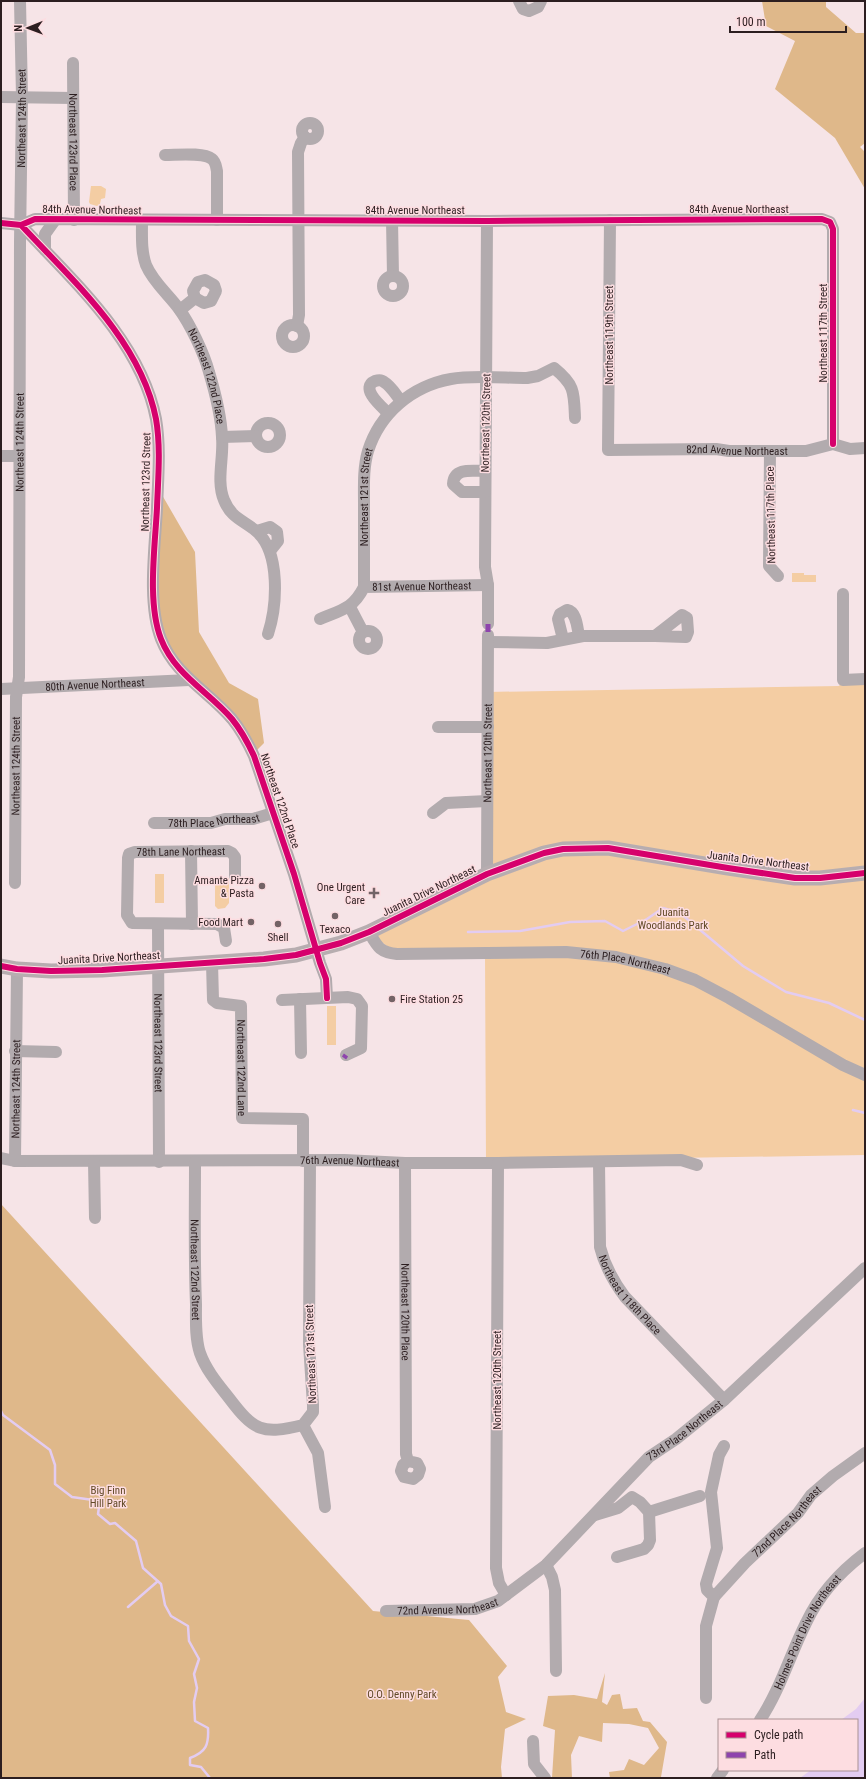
<svg xmlns="http://www.w3.org/2000/svg" width="866" height="1779" viewBox="0 0 866 1779" font-family="'Roboto Condensed',sans-serif">
	<style>
		.green { fill: #f4cda3 }
		.forest { fill: #dfb88a }
		.water { fill: #e3ccf1 }
		.lines { fill: none; stroke-linecap: round; stroke-linejoin: round }
		.stream { stroke: #e3ccf1; stroke-width: 2.5 }
		.minor { stroke: #b2abae; stroke-width: 12 }
		.major { stroke: #b7adb0; stroke-width: 15 }
		.quiet { stroke: #8e44ad; stroke-width: 5; stroke-dasharray: 10 5; stroke-linecap: butt }
		.cycleway-casing { stroke: #fddde1; stroke-width: 8 }
		.cycleway { stroke: #d6006c; stroke-width: 6 }
		.poi-dot { fill: #736366; stroke: #fddde1; stroke-width: 1.5 }
		.labels { text-anchor: middle; dominant-baseline: central; stroke-width: 3; stroke-linejoin: round; paint-order: stroke }
		.street-label { font-size: 11px; fill: #2c1e20; stroke: #fddde1 }
		.poi-label { font-size: 11px; fill: #2c1e20; stroke: #fddde1; text-anchor: end }
		.park-label { font-size: 11px; fill: #614926; stroke: #fddde1 }
	</style>
	<rect width="100%" height="100%" fill="#f6e4e7"/>
	<!-- green -->
	<path class="green" d="M91,186H101L106,189L105,198L101,199L100,204L97,206L90,204L89,202Z
		M792,573H804V575H816V582H792Z
		M865,679V1155L486,1161L485,953L397,954L369,932L487,874L488,692L839,686L843,680Z
		M155,874H164V903H155Z
		M229,878V903L225,908L218,909L215,906V879Z
		M327,1006H336V1045H327Z"/>
	<!-- forest -->
	<path class="forest" d="M762,1H826V7L856,33H865V143L860,147L865,152V189L835,138L775,89L795,41L766,26Z
		M158,488L195,552L199,632L229,683L258,699L264,743L255,752L189,680L157,624Z
		M1,1204L373,1611L469,1620L507,1666L498,1677L506,1712L526,1719L505,1729L501,1767L502,1778H1Z
		M605,1673L602,1702L607,1705L612,1695L620,1694L623,1709L637,1708L643,1721L650,1722L667,1742L661,1777L610,1778L609,1772L624,1770L629,1759L644,1765L659,1748L648,1728L629,1724L603,1723L602,1742L579,1736L571,1755L572,1778H552L555,1730L543,1726L548,1696L574,1695L597,1699Z"/>
	<!-- water -->
	<path class="water" d="M865,1698V1778H800L811,1770H857V1720H841L856,1709Z"/>
	<g class="lines">
		<!-- stream -->
		<path class="stream" d="M468,932L520,931L570,922L605,921L623,931L647,919L663,908L680,913L743,966L786,992L829,1003L865,1020
			M853,1110L865,1113
			M1,1411L3,1415L50,1450L55,1465V1484L72,1497L93,1500L99,1507L98,1514L110,1524L115,1523L136,1541L143,1568L161,1584L165,1605L171,1616L188,1626L189,1641L199,1659L194,1674L197,1688L194,1702L195,1721L208,1728C209,1745 206,1752 190,1758V1765L201,1767L210,1778
			M128,1607L158,1581"/>
		<!-- minor -->
		<g class="minor">
			<path d="M519,1L523,9L529,11L538,7L541,1"/>
			<path id="s1" d="M73,63L74,220"/>
			<path d="M1,97L73,98"/>
			<circle cx="310" cy="131" r="8"/>
			<path d="M165,155C177,155 203,152 212,159C216,162 216,167 217,171V220"/>
			<path d="M392,220L393,276"/>
			<path id="s2" d="M610,220L608,450L716,449L729,451H806L833,444L850,449L865,448"/>
			<path id="s3" d="M142,221C142,236 141,251 146,265C153,282 169,295 179,309C190,324 204,353 209,372C215,392 221,415 222,437C224,457 216,481 224,500C231,518 243,520 256,531C281,552 277,606 268,634"/>
			<path d="M487,221L485,567L488,585V624"/>
			<path d="M1,223L21,225L35,219L487,221L822,219L830,222L833,229V444"/>
			<path d="M21,225C73,281 141,341 156,419C161,448 158,479 157,508C155,547 147,603 161,639C175,675 208,691 232,719C241,730 248,743 254,756L294,874L320,963L326,979L327,998"/>
			<path d="M45,250V234L55,220"/>
			<circle cx="393" cy="286" r="10"/>
			<path d="M180,310L195,298L204,303L211,301L216,291L214,285L205,280L198,282L193,291L195,298"/>
			<circle cx="293" cy="336" r="11"/>
			<path d="M297,326L299,315L298,152L301,143L305,137"/>
			<path d="M388,413C382,407 359,388 375,381C378,380 382,380 384,382C391,386 396,395 401,401"/>
			<circle cx="268" cy="435" r="12"/>
			<path d="M222,437L256,436"/>
			<path d="M770,452L769,566L778,576"/>
			<path d="M1,456H19"/>
			<path d="M485,492H462L453,484C454,467 473,471 485,471"/>
			<path d="M257,531L270,527L277,532L278,541L270,551"/>
			<path id="s4" d="M364,587C364,560 364,532 364,505C364,487 363,468 368,451C380,413 412,386 451,379C471,375 505,378 527,378L538,376L554,368C575,385 574,392 575,418"/>
			<path d="M843,594V680L865,679"/>
			<path d="M350,607L363,632"/>
			<path id="s5" d="M320,619C341,610 353,609 364,587L488,585"/>
			<circle cx="368" cy="640" r="9"/>
			<path d="M563,639L558,619L560,614L567,610C577,612 577,627 579,636"/>
			<path d="M488,642L547,643L583,636H655L682,615L687,618L688,632L686,637L655,636"/>
			<path id="s6" d="M1,689L189,680"/>
			<path d="M438,727H488"/>
			<path d="M433,813L446,803L487,801"/>
			<path id="s7" d="M154,823H211L225,819H253L273,813"/>
			<path d="M191,851L192,924"/>
			<path id="s8" d="M487,874L488,635"/>
			<path id="s9" d="M15,883L16,697L19,677L20,242L22,97L20,1"/>
			<path id="s10" d="M158,924L159,1162"/>
			<path id="s11" d="M369,932C377,946 379,952 397,954L566,952L616,957L665,969L695,980L729,998L843,1065L865,1075"/>
			<path id="s12" d="M226,941L224,928L217,924L132,923L127,915L128,858L129,854L135,852L228,851L232,853L235,857V876"/>
			<path id="s13" d="M212,963L213,1000L217,1003L241,1006L242,1118L303,1119V1161"/>
			<path d="M300,999L301,1053"/>
			<path d="M282,1000L348,997L357,999L362,1006L361,1048L346,1055"/>
			<path d="M15,1051L56,1052"/>
			<path id="s14" d="M1,1158L15,1161L344,1160L405,1163H498L681,1160L697,1165"/>
			<path id="s15" d="M15,1161L17,969"/>
			<path d="M94,1162L95,1218"/>
			<path id="s16" d="M195,1162C195,1209 194,1257 196,1304C196,1320 195,1338 200,1353C206,1370 218,1384 229,1398C254,1431 262,1435 303,1425L313,1412V1405L309,1344L310,1161"/>
			<path id="s17" d="M599,1162L600,1247C605,1267 613,1281 625,1297L724,1400"/>
			<path id="s18" d="M405,1163L406,1454L408,1461L417,1463L420,1469L418,1475L413,1479L404,1477L401,1471L403,1465L408,1461"/>
			<path d="M498,1163L496,1568L499,1583L506,1595"/>
			<path d="M303,1425L318,1453L325,1507"/>
			<path d="M649,1512L700,1496"/>
			<path d="M595,1515L618,1508L632,1497L640,1502L649,1512L650,1540L648,1545L644,1549L617,1557"/>
			<path d="M546,1565L552,1577L555,1590L556,1671"/>
			<path id="s19" d="M714,1597L745,1563L798,1513L811,1495L833,1476L865,1453"/>
			<path id="s20" d="M386,1611L475,1609L498,1601L546,1565L649,1457L676,1439L724,1400L865,1268"/>
			<path d="M706,1698V1626L714,1597L707,1590L706,1584L717,1548L711,1492L719,1455L724,1446"/>
			<path id="s21" d="M760,1720C780,1690 790,1655 806,1623C819,1595 841,1571 865,1553"/>
			<path d="M533,1741L534,1764L545,1778"/>
			<path d="M717,1778L723,1770"/>
		</g>
		<!-- major -->
		<path class="major" d="M1,966L17,969L51,971L102,970L264,959L296,955L341,943L369,932L487,874L544,853L563,849L608,848L728,868L795,878H820L865,873"/>
		<!-- quiet -->
		<path class="quiet" d="M488,624V632
			M344,1058L346,1055"/>
		<defs>
			<path id="cycleway" d="M1,223L21,225L35,219L487,221L822,219L830,222L833,229V444
				M21,225C73,281 141,341 156,419C161,448 158,479 157,508C155,547 147,603 161,639C175,675 208,691 232,719C241,730 248,743 254,756L294,874L320,963L326,979L327,998
				M1,966L17,969L51,971L102,970L264,959L296,955L341,943L369,932L487,874L544,853L563,849L608,848L728,868L795,878H820L865,873"/>
		</defs>
		<!-- cycleway casing -->
		<use href="#cycleway" class="cycleway-casing"/>
		<!-- cycleway -->
		<use href="#cycleway" class="cycleway"/>
	</g>
	<!-- markers -->
	<g class="poi-dot">
		<circle cx="262" cy="886" r="4"/>
		<path d="M372 887h4v4h4v4h-4v4h-4v-4h-4v-4h4z"/>
		<circle cx="335" cy="916" r="4"/>
		<circle cx="251" cy="922" r="4"/>
		<circle cx="278" cy="924" r="4"/>
		<circle cx="392" cy="999" r="4"/>
	</g>
	<g class="labels">
		<!-- street labels -->
		<g class="street-label">
			<text stroke="none"><textPath href="#s9" startOffset="765">Northeast 124th Street</textPath></text>
			<text stroke="none"><textPath href="#s1" startOffset="79">Northeast 123rd Place</textPath></text>
			<text x="739" y="209">84th Avenue Northeast</text>
			<text transform="translate(92 210) rotate(1)">84th Avenue Northeast</text>
			<text x="415" y="210">84th Avenue Northeast</text>
			<text transform="translate(823 333) rotate(-90)">Northeast 117th Street</text>
			<text transform="translate(609 335) rotate(-90)">Northeast 119th Street</text>
			<text stroke="none"><textPath href="#s3" startOffset="173">Northeast 122nd Place</textPath></text>
			<text transform="translate(486 423) rotate(-89)">Northeast 120th Street</text>
			<text stroke="none"><textPath href="#s9" startOffset="441">Northeast 124th Street</textPath></text>
			<text stroke="none"><textPath href="#s2" startOffset="359">82nd Avenue Northeast</textPath></text>
			<text transform="translate(146 482) rotate(-89)">Northeast 123rd Street</text>
			<text stroke="none"><textPath href="#s4" startOffset="90">Northeast 121st Street</textPath></text>
			<text transform="translate(771 515) rotate(-91)">Northeast 117th Place</text>
			<text stroke="none"><textPath href="#s5" startOffset="114">81st Avenue Northeast</textPath></text>
			<text stroke="none"><textPath href="#s6" startOffset="94">80th Avenue Northeast</textPath></text>
			<text stroke="none"><textPath href="#s8" startOffset="121">Northeast 120th Street</textPath></text>
			<text stroke="none"><textPath href="#s9" startOffset="117">Northeast 124th Street</textPath></text>
			<text transform="translate(280 801) rotate(71)">Northeast 122nd Place</text>
			<text stroke="none"><textPath href="#s7" startOffset="60">78th Place Northeast</textPath></text>
			<text stroke="none"><textPath href="#s12" startOffset="229">78th Lane Northeast</textPath></text>
			<text transform="translate(758 861) rotate(7)">Juanita Drive Northeast</text>
			<text transform="translate(429 891) rotate(-26)">Juanita Drive Northeast</text>
			<text transform="translate(109 958) rotate(-3)">Juanita Drive Northeast</text>
			<text stroke="none"><textPath href="#s11" startOffset="267">76th Place Northeast</textPath></text>
			<text stroke="none"><textPath href="#s10" startOffset="119">Northeast 123rd Street</textPath></text>
			<text stroke="none"><textPath href="#s13" startOffset="128">Northeast 122nd Lane</textPath></text>
			<text stroke="none"><textPath href="#s15" startOffset="72">Northeast 124th Street</textPath></text>
			<text stroke="none"><textPath href="#s14" startOffset="349">76th Avenue Northeast</textPath></text>
			<text stroke="none"><textPath href="#s16" startOffset="108">Northeast 122nd Street</textPath></text>
			<text stroke="none"><textPath href="#s17" startOffset="142">Northeast 118th Place</textPath></text>
			<text stroke="none"><textPath href="#s18" startOffset="149">Northeast 120th Place</textPath></text>
			<text transform="translate(311 1354) rotate(-92)">Northeast 121st Street</text>
			<text transform="translate(497 1380) rotate(-90)">Northeast 120th Street</text>
			<text stroke="none"><textPath href="#s20" startOffset="367">73rd Place Northeast</textPath></text>
			<text stroke="none"><textPath href="#s19" startOffset="105">72nd Place Northeast</textPath></text>
			<text stroke="none"><textPath href="#s20" startOffset="62">72nd Avenue Northeast</textPath></text>
			<text stroke="none"><textPath href="#s21" startOffset="100">Holmes Point Drive Northeast</textPath></text>
		</g>
		<!-- poi labels -->
		<g class="poi-label">
			<text x="254" y="880">Amante Pizza<tspan x="254" dy="13">&amp; Pasta</tspan></text>
			<text x="365" y="887">One Urgent<tspan x="365" dy="13">Care</tspan></text>
			<text x="243" y="922">Food Mart</text>
			<text x="335" y="929" text-anchor="middle">Texaco</text>
			<text x="278" y="937" text-anchor="middle">Shell</text>
			<text x="400" y="999" text-anchor="start">Fire Station 25</text>
		</g>
		<!-- park labels -->
		<g class="park-label">
			<text x="673" y="912">Juanita<tspan x="673" dy="13">Woodlands Park</tspan></text>
			<text x="108" y="1490">Big Finn<tspan x="108" dy="13">Hill Park</tspan></text>
			<text x="402" y="1694">O.O. Denny Park</text>
		</g>
	</g>
	<!-- border -->
	<rect width="866" height="1779" fill="none" stroke="#2c1e20" stroke-width="4"/>
	<!-- legend -->
	<rect x="718" y="1719" width="140" height="52" fill="#fddde1" stroke="#a99194"/>
	<rect x="726" y="1732" width="20" height="6" fill="#d6006c" stroke="#a99194"/>
	<text x="754" y="1739" font-size="12" fill="#2c1e20">Cycle path</text>
	<rect x="726" y="1752" width="20" height="6" fill="#8e44ad" stroke="#a99194"/>
	<text x="754" y="1759" font-size="12" fill="#2c1e20">Path</text>
	<!-- north arrow -->
	<g transform="translate(28 28) rotate(269)" stroke="#fddde1" stroke-width="3" paint-order="stroke">
	<path d="M0-3L7 15L0 10L-7 15Z" fill="#2c1e20"/>
	<text y="-6" font-size="11" font-weight="bold" text-anchor="middle" fill="#2c1e20">N</text>
	</g>
	<!-- scale -->
	<path d="M730 26v6h116v-6" fill="none" stroke="#2c1e20" stroke-width="2"/>
	<text x="736" y="26" font-size="12" fill="#2c1e20" stroke="#fddde1" stroke-width="3" paint-order="stroke">100 m</text>
</svg>
